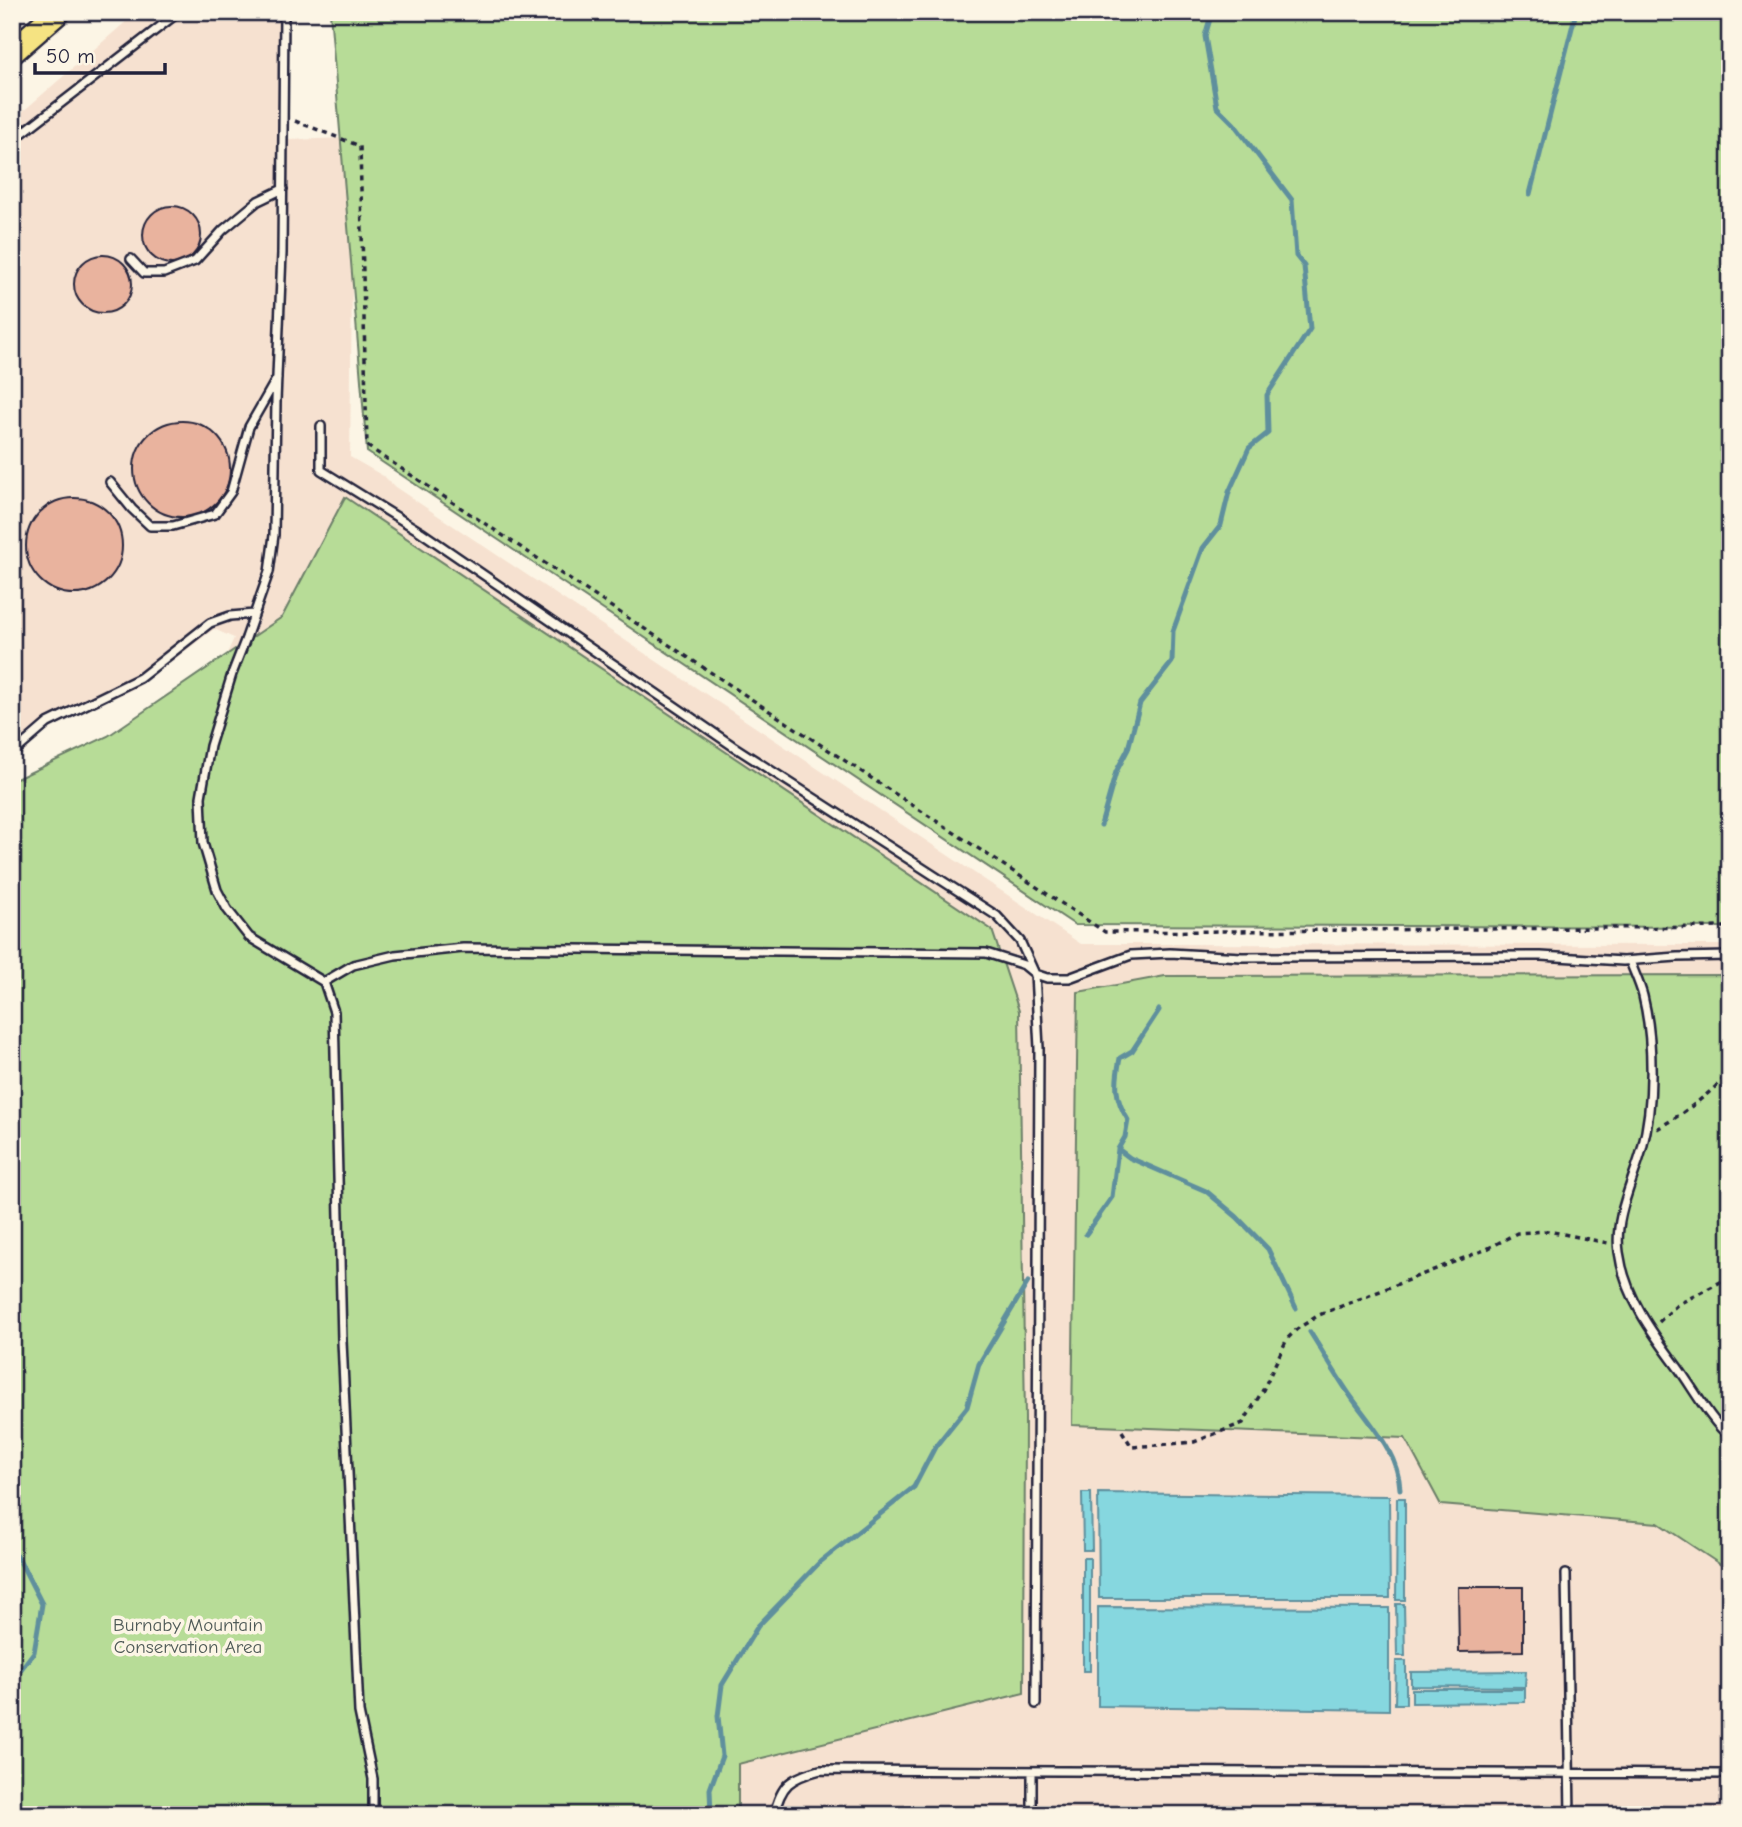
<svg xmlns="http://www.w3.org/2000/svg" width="1742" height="1827" viewBox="0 0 1742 1827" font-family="'Comic Neue',sans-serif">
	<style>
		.built { fill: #f6e1d0 }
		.green { fill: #b7dc97; stroke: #6c7f69; stroke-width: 2 }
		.water { fill: #86d7df; stroke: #5e8f9d; stroke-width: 2 }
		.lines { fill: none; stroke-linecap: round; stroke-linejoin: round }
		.stream { stroke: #5e8f9d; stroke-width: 5 }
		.building { fill: #e9b39e; stroke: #22223b; stroke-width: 2 }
		.lane-casing { stroke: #22223b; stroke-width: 12 }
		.primary-casing { stroke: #22223b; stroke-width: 28 }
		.path { stroke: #22223b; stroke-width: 3.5; stroke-dasharray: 5 5; stroke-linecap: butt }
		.lane { stroke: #fcf5e5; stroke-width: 7 }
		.primary { stroke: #f5e382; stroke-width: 23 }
		.labels { text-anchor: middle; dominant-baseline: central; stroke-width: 7; stroke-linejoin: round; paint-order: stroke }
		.park-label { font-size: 19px; fill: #4f5a57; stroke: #fcf5e5 }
	</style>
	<rect width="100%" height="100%" fill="#fcf5e5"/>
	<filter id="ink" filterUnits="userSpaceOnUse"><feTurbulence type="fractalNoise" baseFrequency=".0143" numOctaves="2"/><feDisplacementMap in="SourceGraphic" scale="14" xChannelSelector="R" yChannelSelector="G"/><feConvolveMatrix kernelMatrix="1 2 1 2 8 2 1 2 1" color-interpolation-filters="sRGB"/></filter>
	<g filter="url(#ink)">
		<!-- built -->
		<path class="built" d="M137,12H290L288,140L347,138L353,196L350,457L385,477L395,487L1081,944L1730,945V1815H360L221,667L234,638L214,629L137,687L72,716L43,733L12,764V121Z"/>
		<!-- green -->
		<path class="green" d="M330,12H1730V927L1075,925L367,452Z
			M345,497L992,930L1019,1011L1025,1418L1024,1693L738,1764V1815H12V781L108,736L282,617Z
			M1730,975V1571L1658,1523L1441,1505L1405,1438L1072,1425L1078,992L1165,976Z"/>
		<!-- water -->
		<path class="water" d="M1082,1493H1091L1092,1550H1083Z
			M1098,1493L1389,1496L1390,1598H1099Z
			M1397,1498H1405V1600H1396Z
			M1083,1558H1090V1671H1083Z
			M1396,1604H1404L1405,1656H1397Z
			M1098,1607L1389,1608V1710L1098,1706Z
			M1396,1661H1406V1704H1395Z
			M1526,1671L1525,1687L1411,1686V1672Z
			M1412,1689H1525V1702L1412,1703Z"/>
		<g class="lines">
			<!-- stream -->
			<path class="stream" d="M1530,194L1576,12
				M1101,825L1116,772L1128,749L1140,703L1172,662L1173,631L1203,548L1221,525L1229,492L1249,448L1268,433L1267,395L1310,329L1304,266L1296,256L1292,200L1234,124L1217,107L1205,36L1212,12
				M1118,1149L1130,1158L1206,1191L1237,1217L1268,1249L1296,1308
				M1086,1234L1112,1197L1118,1149L1125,1137L1128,1120C1114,1098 1115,1083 1120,1058L1132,1051L1159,1010
				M1310,1332C1324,1354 1337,1377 1352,1398C1372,1426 1398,1453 1400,1489
				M12,1552L18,1557L42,1604L34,1652L12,1681
				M711,1815L710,1789L722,1756L718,1716L722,1685L758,1626L820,1562L914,1487L935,1447L967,1407L979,1364L1028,1282"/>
		</g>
		<!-- building -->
		<path class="building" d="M143 235a29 29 0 1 1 58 0a29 29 0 1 1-58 0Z
			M74 284a29 29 0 1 1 58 0a29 29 0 1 1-58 0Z
			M134 469a48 48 0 1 1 96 0a48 48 0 1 1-96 0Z
			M26 546a48 48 0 1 1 96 0a48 48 0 1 1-96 0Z
			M1458,1587H1523V1651L1459,1652Z"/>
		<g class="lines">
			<defs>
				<path id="lane" d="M284,12L282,253L276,401L274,535L269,572L246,638L232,674L210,746L201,797L203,843L217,890L227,909L249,937L324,982L334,1012L342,1341L359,1712L373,1779V1808L371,1815
					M12,141L179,12
					M131,259L144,273H164L195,261L223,230L258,201L283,189
					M321,426V470L421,532L733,746L997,916L1020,941L1035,974L1039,1048L1036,1704
					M110,482L132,509L150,526H173L215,514L231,492L249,427L277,378
					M12,754L48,723L140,678L210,623L230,616L254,614
					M1630,961C1634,972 1640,984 1643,996C1654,1041 1654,1104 1642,1149C1633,1182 1614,1217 1619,1252C1625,1297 1653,1334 1679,1369C1694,1390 1711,1421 1730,1437
					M324,982L353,965L395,955L463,948L986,953L1024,965L1035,974L1047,978H1069L1131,955L1170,953L1242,957L1541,956L1623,961L1677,957L1730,956
					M1566,1574L1570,1815
					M1032,1771V1815
					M774,1815C781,1784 790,1778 820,1770L1730,1774"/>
				<path id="primary" d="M12,52L58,12"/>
			</defs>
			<!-- lane casing -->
			<use href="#lane" class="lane-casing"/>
			<!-- primary casing -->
			<use href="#primary" class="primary-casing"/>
			<!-- path -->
			<path class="path" d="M295,121L360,146L367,446L1105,932L1730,927
				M1657,1129C1684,1113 1709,1095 1730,1072
				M1659,1322L1677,1305L1730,1277
				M1122,1431L1132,1447L1194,1442L1243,1423L1263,1390L1287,1339L1297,1329L1319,1315L1487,1249L1517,1233L1548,1231L1608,1243"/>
			<!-- lane -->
			<use href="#lane" class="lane"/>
			<!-- primary -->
			<use href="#primary" class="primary"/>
		</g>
	</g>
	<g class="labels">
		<!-- park labels -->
		<g class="park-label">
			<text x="188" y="1625">Burnaby Mountain<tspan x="188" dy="22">Conservation Area</tspan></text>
		</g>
	</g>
	<!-- margin -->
	<rect width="1742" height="1827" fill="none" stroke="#fcf5e5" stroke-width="42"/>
	<rect x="21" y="21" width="1700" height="1785" fill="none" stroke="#22223b" stroke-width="2.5" filter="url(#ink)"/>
	<!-- scale -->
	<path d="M35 63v10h130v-10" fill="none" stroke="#22223b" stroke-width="3.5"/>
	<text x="46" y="63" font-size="21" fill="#22223b" stroke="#fcf5e5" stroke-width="5" paint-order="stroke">50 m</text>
</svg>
